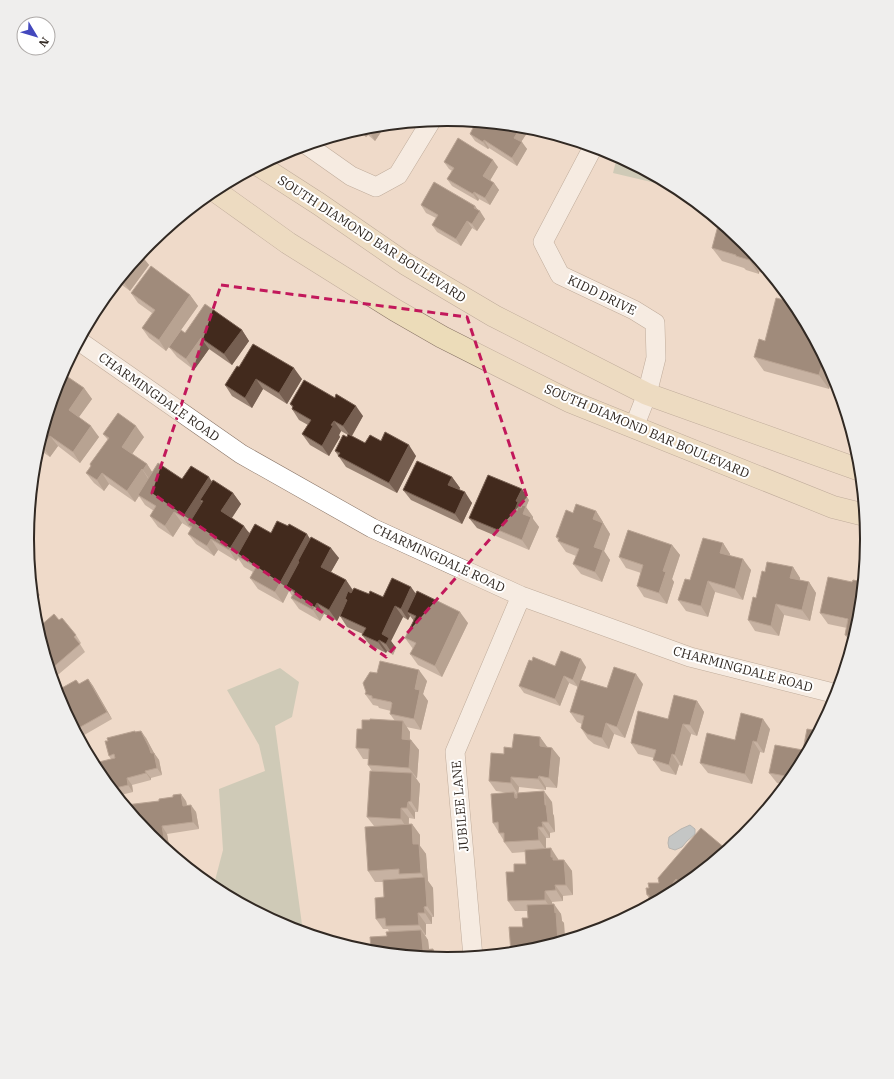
<svg xmlns="http://www.w3.org/2000/svg" width="894" height="1079" viewBox="0 0 894 1079" font-family="'IBM Plex Serif',serif">
	<style>
		.green { fill: #a9b6a2 }
		.water { fill: #90adc0; stroke: #748591 }
		.lines { fill: none; stroke-linecap: round; stroke-linejoin: round }
		.minor-casing { stroke: #887466; stroke-width: 20 }
		.secondary-casing { stroke: #887466; stroke-width: 23 }
		.minor { stroke: #fff; stroke-width: 19 }
		.secondary { stroke: #ecdcb9; stroke-width: 22 }
		.wall { fill: #988273 }
		.shaded-wall { fill: #765f51 }
		.building { fill: #422a1d; stroke: #765f51 }
		.marked { fill: none; stroke: #c2185b; stroke-width: 3; stroke-dasharray: 8 5; stroke-linejoin: round }
		.labels { text-anchor: middle; dominant-baseline: central; stroke-width: 4; stroke-linejoin: round; paint-order: stroke }
		.street-label { font-size: 13px; fill: #312923; stroke: #fff }
		.rim { fill: none; stroke: #312923; stroke-width: 2 }
	</style>
	<rect width="100%" height="100%" fill="#efdac9"/>
	<!-- green -->
	<path class="green" d="M617,157L665,182L664,185L613,173Z
		M280,668L299,682L292,717L275,726L303,932L286,927L213,888L223,850L219,789L265,771L259,745L227,690Z"/>
	<!-- water -->
	<path class="water" d="M690,825L695,829V834L687,841L682,847L675,850L669,848L668,843L669,837L681,829Z"/>
	<g class="lines">
		<defs>
			<path id="minor" d="M307,145L351,176L376,187L398,175L431,121
				M593,147L543,242L560,275L634,310L655,323L656,358L647,394L634,427
				M79,341L241,454L372,528L521,596L690,657L837,694
				M473,957L455,752L521,596"/>
			<path id="secondary" d="M260,166L319,204L406,264L494,316L647,394L860,470
				M214,190L288,243L395,310L442,337L569,401L833,507L865,515"/>
		</defs>
		<!-- minor casing -->
		<use href="#minor" class="minor-casing"/>
		<!-- secondary casing -->
		<use href="#secondary" class="secondary-casing"/>
		<!-- minor -->
		<use href="#minor" class="minor"/>
		<!-- secondary -->
		<use href="#secondary" class="secondary"/>
	</g>
	<!-- wall -->
	<path class="wall" d="M385,126L375,141L368,135L366,137L361,133L360,135L354,131L365,128Z
		M529,130L521,142L527,149L517,166L489,148L488,149L475,141L470,134Z
		M444,162L498,167L490,180L494,183L499,190L490,205L479,199L478,201L452,186L447,179L452,171L449,169Z
		M421,205L475,206L485,219L477,231L472,228L461,246L437,232L432,225L436,218L426,213Z
		M744,243L770,275L759,272V274L746,270L744,268L722,261L712,248Z
		M140,254L149,265L130,291L118,282Z
		M131,293L190,295L198,306L166,351L149,338L142,328L152,313L138,303Z
		M796,306L833,375L829,389L764,371L754,357L765,341Z
		M242,330L249,341L232,365L209,349L194,370L177,357L169,347L185,333Z
		M239,367L302,379L287,404L263,389L252,408L232,396L225,385Z
		M56,387L84,388L92,399L79,417L99,437L80,463L58,446L50,457L38,449Z
		M290,404L363,416L352,436L365,443L381,441L416,456L397,493L346,467L335,451L348,435L341,431L339,435L340,437L329,456L310,445L302,434L308,425L299,420L292,409L293,408Z
		M103,434L144,437L132,454L147,464L152,472L182,479L212,482L233,493L241,504L232,518L250,533H271L310,539L339,558L331,572L346,580L353,590L369,594L383,597L416,594L468,623L442,677L418,665L410,654L413,649L405,638L414,621L410,616L408,620L403,617L391,641L396,648L393,655L387,651L386,653L370,645L362,635L363,634L347,627L340,616L344,607L337,621L324,614L320,621L299,609L291,598L292,596L289,591L283,603L258,589L250,578L253,572L244,567L238,558L236,561L218,550L214,556L196,544L188,534L191,529L190,528L182,523L173,537L158,527L150,516L154,511L145,505L139,496L135,502L109,484L104,491L94,483L86,473L91,466L90,464L108,440Z
		M452,477L460,488L459,489L472,503L462,524L411,500L403,490Z
		M529,500L526,507L533,517V519L539,527L529,550L477,528L469,518Z
		M596,511L610,534L604,551L610,560L602,582L581,574L573,564L576,556L566,552L558,541V540L556,537L573,513Z
		M723,543L730,554V556L751,570L743,600L715,592L708,617L686,611L678,600L690,580Z
		M672,545L680,555L672,579L674,582L667,604L644,597L637,586L641,573L626,568L619,557Z
		M793,567L800,578V580L809,582L816,593L810,621L784,615L779,636L755,631L748,620L765,572Z
		M31,584L40,595L33,602Z
		M820,613L859,622L852,645L845,635L847,628L828,624Z
		M59,620L76,635L81,643L80,644L85,652L53,679L36,624L39,627Z
		M532,661L555,666L586,667L581,680L607,688L643,684L625,738L614,734L609,749L594,744L588,739L581,728L582,724L577,722L570,712L578,687L569,683L560,706L524,693L519,686Z
		M377,673L427,681L423,694L428,701L421,730L406,727L410,732V740H411L419,750L417,778H416L420,784L418,812H415V819L409,818V824H412L420,835V846L426,854L428,881L433,888L434,917H432V924H426V935H425L428,940L429,949L440,959L373,952L371,949L387,936L389,932L388,929H383L376,919L384,897L383,882H375L368,871L374,826L367,817L372,771L368,765V759H363L356,748L362,729L395,721L390,714L391,711L379,708L378,706L373,705L365,694Z
		M88,679L93,686L112,719L79,738L59,699L65,696L76,680L79,684Z
		M697,701L704,712L697,736L691,734L682,766L679,765L676,775L661,771L653,760L654,758L638,754L631,743L668,719Z
		M770,729L764,753L760,752L752,784L708,773L700,763L735,740Z
		M136,732L146,738L154,753L159,760L162,775L151,778V780L132,785L133,792L117,796L103,779L111,759L109,756Z
		M540,737L547,747L552,748L560,758L557,788L546,787V790L519,787L518,793L552,802L553,814L554,816L555,832L550,833V838H546V848L558,859V860H564L572,871L573,895L563,896V901L552,902V904L561,914L562,921L564,923L565,941L529,951L523,927L528,918V911H515L508,901L514,872L526,864L525,852L512,853L504,842V841L493,823L509,793L496,791L489,781L504,754L512,748Z
		M803,750L796,773L786,785L777,783L769,773Z
		M159,801H186L187,805L196,812L199,829L167,834L170,851H168L150,836Z
		M727,850L680,889L649,898L647,895L649,888Z"/>
	<!-- shaded-wall -->
	<path class="shaded-wall" d="M385,126L375,141L370,133L375,127Z
		M521,127H527L529,130L519,145L514,138Z
		M363,128L368,135L366,137L361,130Z
		M356,130H358L361,133L360,135Z
		M484,140L489,148L488,149L483,142Z
		M522,142L527,149L517,166L512,158Z
		M493,160L498,167L488,184L483,176Z
		M494,183L499,190L490,205L485,198Z
		M474,192L479,199L478,201L473,194Z
		M475,206L479,212L480,211L485,219L477,231L472,224L474,208Z
		M467,221L472,228L461,246L456,239Z
		M141,255L149,265L130,291L122,280Z
		M750,258L759,272V274L749,260Z
		M190,295L198,306L166,351L159,340Z
		M242,330L249,341L232,365L224,354Z
		M201,338L209,349L194,370L186,359Z
		M824,358L833,375L829,389L819,375Z
		M294,368L302,379L287,404L279,393Z
		M256,379L263,389L252,408L245,398Z
		M84,388L92,399L76,421L69,410Z
		M356,406L363,416L351,437L343,426Z
		M334,421L341,431L339,435L340,437L329,456L322,446Z
		M91,426L99,437L80,463L73,452Z
		M136,426L144,437L130,457L122,447Z
		M50,436L58,446L50,457L43,447Z
		M409,445L416,456L397,493L389,483Z
		M147,464L154,475L150,480L143,470Z
		M142,469L149,480L138,495L139,496L135,502L127,491Z
		M102,473L109,484L104,491L97,480Z
		M209,477L216,488L203,501L200,500L205,506L188,525L190,528L183,517Z
		M452,477L460,488L456,495L448,485Z
		M522,489L529,500L526,507L533,517V519L539,527L529,550L522,540L515,510L516,501Z
		M465,492L472,503L462,524L455,514Z
		M233,493L241,504L229,522L221,511Z
		M596,511L603,522L600,530L593,519Z
		M174,512L182,523L173,537L165,526Z
		M603,523L610,534L604,551L610,560L602,582L595,572L594,547Z
		M244,526L252,537L237,556L238,558L236,561L229,550Z
		M307,534L314,545L299,562L298,561L302,567L286,586L289,591L283,603L275,592Z
		M211,539L218,550L214,556L207,546Z
		M723,543L730,554L728,564L720,553Z
		M672,545L680,555L672,579L674,582L667,604L659,593L663,571Z
		M331,548L339,558L328,577L321,567Z
		M743,559L751,570L743,600L735,589Z
		M793,567L800,578L798,589L790,578Z
		M346,580L353,591L345,599L347,602L337,621L329,610Z
		M708,581L715,592L708,617L701,606Z
		M809,582L816,593L810,621L802,610Z
		M411,587L419,598L407,612L410,616L408,620L401,609Z
		M317,603L324,614L320,621L313,610Z
		M776,604L784,615L779,636L771,626Z
		M395,606L403,617L391,641L396,648L393,655L386,644L382,634Z
		M460,612L468,623L442,677L435,666Z
		M379,640L387,651L386,653L378,642Z
		M581,659L586,667L578,687L573,680Z
		M419,670L427,681L423,694L428,701L421,730L414,719L415,689Z
		M636,674L643,684L625,738L617,727Z
		M564,676L569,683L560,706L555,699Z
		M88,679L93,686L112,719L107,712Z
		M697,701L704,712L697,736L690,725Z
		M763,719L770,729L764,753L757,742Z
		M403,721L410,732L409,750L402,739Z
		M606,723L614,734L609,749L602,738Z
		M683,724L691,734L682,766L675,755Z
		M141,731L146,738L154,753L159,760L162,775L157,768Z
		M540,737L548,748L540,746Z
		M411,740L419,750L417,778L409,768Z
		M753,741L760,752L752,784L745,774Z
		M552,748L560,758L557,788L549,778Z
		M672,754L679,765L676,775L669,765Z
		M145,771L151,778V780L146,773Z
		M412,773L420,784L418,812L411,801Z
		M539,776L546,787V790L538,779Z
		M511,777L519,787L518,794L511,783Z
		M127,778L132,785L133,792L128,785Z
		M544,791L552,802L553,814L554,816L555,832L548,822Z
		M514,792L522,803L515,798Z
		M181,794L186,801L188,813L183,806Z
		M408,802L415,812V819L407,808Z
		M191,805L196,812L199,829L193,822Z
		M401,808L409,818L408,830L401,819Z
		M542,822L550,833V838L543,827Z
		M412,824L420,835V846L426,854L428,881L433,888L434,917L427,906L425,880L421,873L413,844Z
		M162,826L167,834L170,851L165,844Z
		M538,827L546,838V850L539,840Z
		M551,848L558,859L559,865L561,868L551,857Z
		M564,860L572,871L573,895L566,885Z
		M676,879L682,888L673,892V883Z
		M555,885L563,896V901L556,890Z
		M545,891L552,902L553,911L545,900Z
		M554,904L561,914L562,921L564,923L565,941L558,943Z
		M424,907L432,917V924L425,913Z
		M418,913L426,924V935L419,925Z
		M421,930L428,940L430,958L423,950Z
		M433,949L440,959L433,958Z"/>
	<!-- building -->
	<path class="building" d="M476,122L521,127L514,138L522,142L512,158L484,140L483,142L470,134Z
		M375,127L370,133L363,128H365Z
		M458,138L493,160L483,176L494,183L485,198L474,192L473,194L447,179L454,168L444,162Z
		M434,182L475,206L474,208L480,211L472,224L467,221L456,239L432,225L438,215L421,205Z
		M719,222L744,243L759,260L750,258L749,260L736,256V255L712,248Z
		M140,254L141,255L122,280L120,279Z
		M151,266L190,295L159,340L142,328L155,310L131,293Z
		M776,298L793,302L796,306L824,358L819,375L754,357L759,339L765,341Z
		M205,304L242,330L224,354L201,338L186,359L169,347L181,330L185,333Z
		M253,344L294,368L279,393L256,379L245,398L225,385L237,366L239,367Z
		M65,375L84,388L69,410L91,426L73,452L50,436L43,447L39,444L56,387Z
		M304,380L335,398L336,394L356,406L343,426L334,421L331,425L333,426L322,446L302,434L311,420L292,409L293,406L290,404Z
		M118,413L136,426L122,447L147,464L143,470L142,469L127,491L102,473L97,480L86,473L91,466L90,464L109,438L103,434Z
		M385,432L409,445L389,483L338,456L340,453L335,451L343,435L347,437L348,434L365,443L370,435L381,441Z
		M417,461L452,477L448,485L465,492L455,514L403,490Z
		M158,463L182,479L191,466L209,477L183,517L174,512L165,526L150,516L156,506L138,495Z
		M488,475L522,489L516,501L518,502L515,510L517,511L518,506L521,508L522,505L526,506L523,514L531,517L522,540L469,518Z
		M213,480L233,493L221,511L244,526L229,550L211,539L207,546L188,534L192,527L188,525L203,501L200,500Z
		M576,504L596,511L593,519L603,523L594,547L603,550L595,572L573,564L579,549L558,541L559,538L556,537L566,510L573,513Z
		M277,521L288,526L289,524L307,534L275,592L250,578L256,567L237,556L255,524L271,533Z
		M628,530L672,545L663,571L666,572L659,593L637,586L643,565L619,557Z
		M311,537L331,548L321,567L346,580L329,610L317,603L313,610L291,598L295,591L286,586L299,562L298,561Z
		M703,538L723,543L720,553L743,559L735,589L708,581L701,606L678,600L685,579L690,580Z
		M767,562L793,567L790,578L809,582L802,610L776,604L771,626L748,620L753,597L756,598L762,571L765,572Z
		M828,577L852,582L853,580L863,582L859,622L854,637L845,635L848,619L820,613Z
		M392,578L411,587L401,609L395,606L382,634L389,638L386,644L379,640L378,642L362,635L366,628L340,616L347,600L345,599L348,591L351,593L354,588L369,594L370,591L383,597Z
		M31,584L35,588L32,591Z
		M417,591L460,612L435,666L410,654L416,643L405,638L416,616L407,612Z
		M54,614L59,620L62,618L76,635L74,637L80,644L50,670L36,624H37L39,627Z
		M561,651L581,659L573,680L564,676L555,699L519,686L529,660L532,661L533,657L555,666Z
		M380,661L419,670L415,689L420,690L414,719L390,714L392,703L391,702L372,698V696L365,694L366,692L363,683L370,672L377,673Z
		M614,667L636,674L617,727L606,723L602,738L587,734L581,728L584,716L570,712L580,680L607,688Z
		M88,679L107,712L75,730L59,700V699L65,696L60,689L76,680L79,684Z
		M674,695L697,701L690,725L683,724L675,755L672,754L669,765L653,760L656,750L631,743L638,711L668,719Z
		M741,713L763,719L757,742L753,741L745,774L700,763L707,733L735,740Z
		M370,719L403,721L402,739L411,740L409,768L368,765L369,749L356,748L357,729H362V720H370Z
		M807,729L819,731L796,773L790,780L791,777L769,773L775,745L803,750Z
		M135,731V732L141,731L149,747L151,753H154L157,768L145,771L146,773L127,778L128,785L111,789L103,779L99,762L115,758L114,754L109,756L105,741H108L107,738Z
		M514,734L540,737V746L552,748L549,778L539,776L538,779L511,777V783L489,781L491,753L504,754V747L512,748Z
		M370,771L412,773L411,801L408,802L407,808H401V819L367,817Z
		M544,791L545,805H546L548,822H542L543,827H538L539,840L504,842V833H499L498,822L493,823L491,794L514,792L515,798H517V793Z
		M181,794L183,806L191,805L193,822L162,826L165,844H160L150,836L126,808V805L159,801V799L173,797V795Z
		M412,824L413,844H419L421,873L399,874V869L368,871L365,827Z
		M701,828L726,849L724,852V853L684,886L676,879L673,883V892L649,905V895H647L646,888H649L648,883H659L658,878Z
		M551,848V857H553V860H564L566,885H555L556,890L545,891V900L508,901L506,872H514V864H526L525,850Z
		M425,877L427,906L424,907L425,913H418L419,925L386,926L385,918L376,919L375,898L384,897L383,880Z
		M554,904L555,913L556,912L558,943L544,947L530,948L531,951H529L511,953L509,927H523L522,918H528L527,905Z
		M421,930L423,950L433,949V958L376,952V949H371L370,937L387,936L386,932Z"/>
	<!-- marked area -->
	<path d="M0 0H894V1079H0ZM221,285L467,317L527,497L386,657L152,493Z" fill="#efdac9" fill-opacity=".55" fill-rule="evenodd"/>
	<path class="marked" d="M221,285L467,317L527,497L386,657L152,493Z"/>
	<g class="labels">
		<!-- street labels -->
		<g class="street-label">
			<text transform="translate(372 239) rotate(33)">SOUTH DIAMOND BAR BOULEVARD</text>
			<text transform="translate(602 295) rotate(26)">KIDD DRIVE</text>
			<text transform="translate(159 397) rotate(35)">CHARMINGDALE ROAD</text>
			<text transform="translate(647 431) rotate(23)">SOUTH DIAMOND BAR BOULEVARD</text>
			<text transform="translate(439 558) rotate(25)">CHARMINGDALE ROAD</text>
			<text transform="translate(743 669) rotate(15)">CHARMINGDALE ROAD</text>
			<text transform="translate(460 806) rotate(-95)">JUBILEE LANE</text>
		</g>
	</g>
	<!-- crop -->
	<path d="M0 0H894V1079H0ZM34 539a413 413 0 1 1 826 0a413 413 0 1 1-826 0Z" fill="#efeeed" fill-rule="evenodd"/>
	<path class="rim" d="M34 539a413 413 0 1 1 826 0a413 413 0 1 1-826 0Z"/>
	<!-- north arrow -->
	<g transform="translate(36 36) rotate(128)"><circle r="19" fill="#ffffff" stroke="#ada9a7"/>
	<path d="M0-3L7 15L0 10L-7 15Z" fill="#4348bd"/>
	<text y="-6" font-size="11" font-weight="bold" text-anchor="middle" fill="#312923">N</text>
	</g>
</svg>
